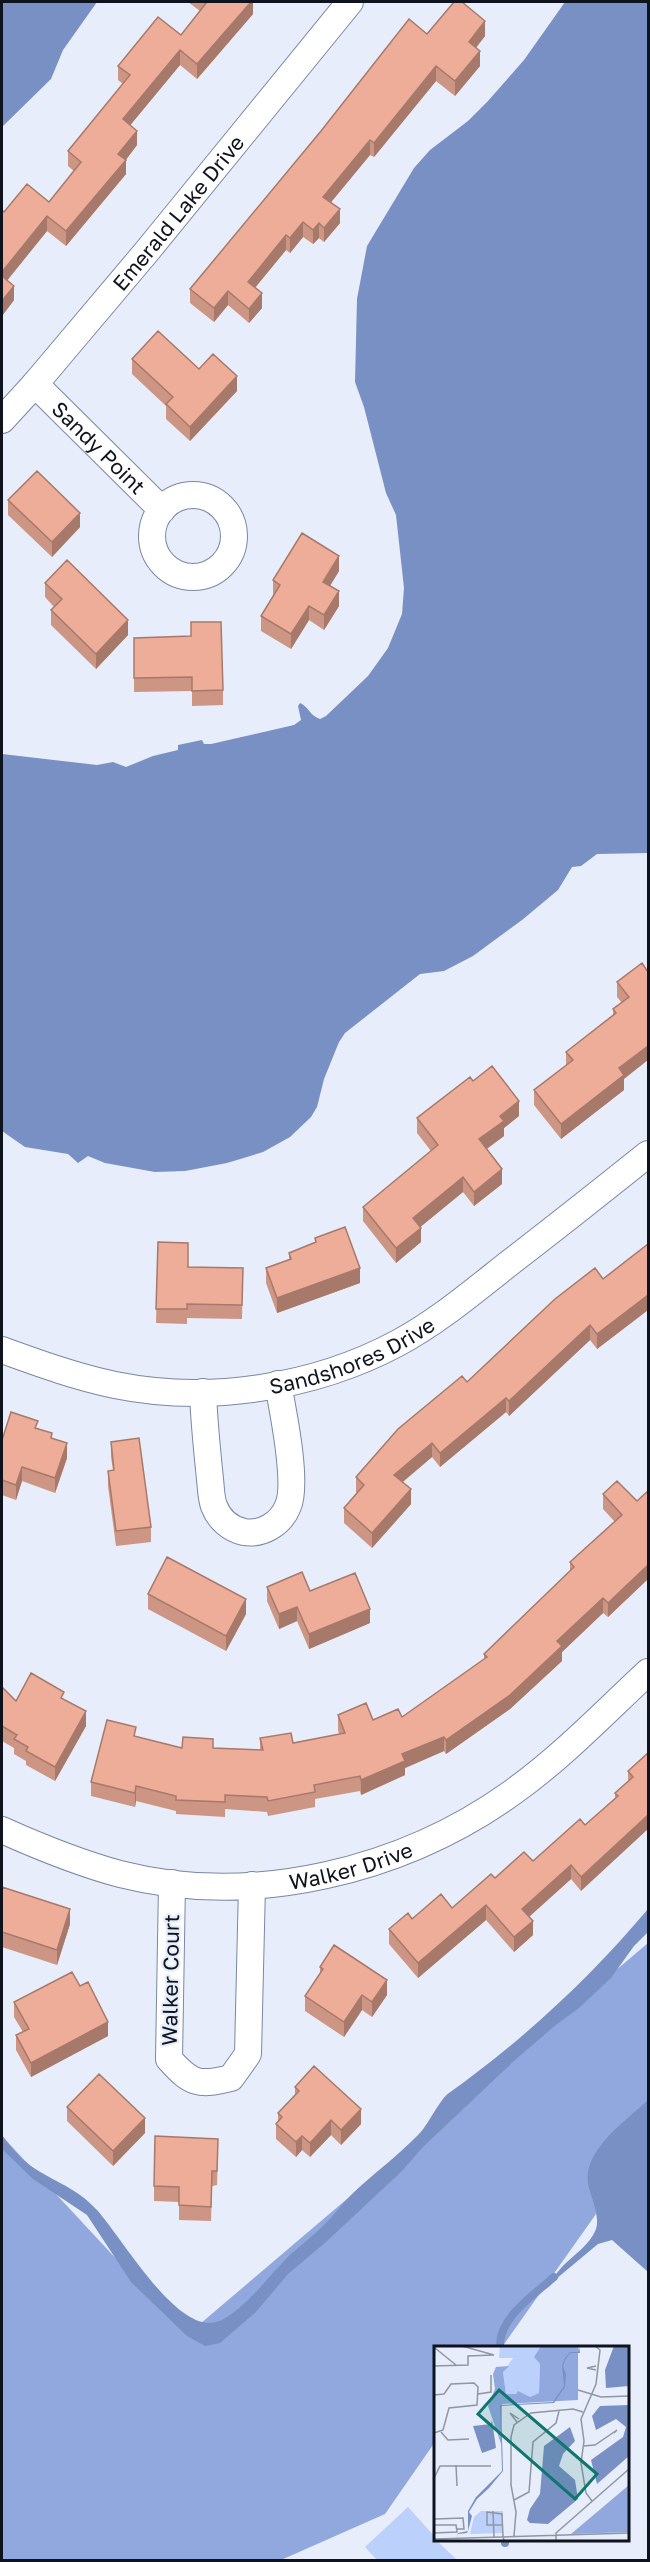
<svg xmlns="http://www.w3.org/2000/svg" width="650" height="2562" viewBox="0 0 650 2562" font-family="'Golos Text',sans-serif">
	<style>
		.green { fill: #bcd0fc }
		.forest { fill: #91a8de }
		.water { fill: #7990c4 }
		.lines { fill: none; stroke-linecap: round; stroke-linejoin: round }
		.stream { stroke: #7990c4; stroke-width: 8 }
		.minor-casing { stroke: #7a88a5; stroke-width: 28 }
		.minor { stroke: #fff; stroke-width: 26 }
		.wall { fill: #cd9583 }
		.shaded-wall { fill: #a7796a }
		.building { fill: #eead98; stroke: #a7796a; stroke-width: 1.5 }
		.labels { text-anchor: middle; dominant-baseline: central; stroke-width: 4.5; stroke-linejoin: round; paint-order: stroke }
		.street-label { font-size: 21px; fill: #0e131e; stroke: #e7edfa }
		.inset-road { fill: none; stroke: #9096a2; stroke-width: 1.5 }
		.view { fill: #0f766e; fill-opacity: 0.15; stroke: #0f766e; stroke-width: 3 }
		.inset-edge { fill: none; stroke: #0e131e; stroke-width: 3 }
	</style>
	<rect width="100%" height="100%" fill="#e7edfa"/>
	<!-- green -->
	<path class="green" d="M408,2507L435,2537L436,2540L457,2560H377L365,2547Z"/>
	<!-- forest -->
	<path class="forest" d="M648,1943V2109L596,2214L502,2347L436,2348L435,2442L385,2514L281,2560H2V2136L187,2335Z"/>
	<!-- water -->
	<path class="water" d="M2,2H97L63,50L51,79L2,127Z
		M565,2H648V853L597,854L581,866L572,867L558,890L522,920L473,956L444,971L420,974L345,1033L339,1042L324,1079L317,1107L311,1117L290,1137L263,1152L227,1163L185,1171L155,1172L105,1163L88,1156L78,1163L68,1154L25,1147L2,1131V754L97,765L113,762L126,767L153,756L178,750V745L202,740L204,744H211L294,725L301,720L298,706L300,703C309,707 310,716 320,719L326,716L368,676L388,648L402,614L404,588L396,515L386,493L364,407L355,382L357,299L367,246L414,168L430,150L468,121L488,101L524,60Z
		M648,1909V1932L634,1946L611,1978L579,2008L557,2024L514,2061L424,2146L402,2171L326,2242L288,2274L256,2312L220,2343L205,2346L187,2336L131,2282L87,2215L33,2179L2,2149V2135C9,2144 16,2154 26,2162C49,2181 73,2184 97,2210C122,2238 170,2322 209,2323C235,2324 272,2271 291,2254C302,2244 314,2235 325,2224C334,2215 343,2203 352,2194C374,2173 399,2155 420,2133C429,2123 440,2099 449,2093C522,2041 590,1978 648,1909Z
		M648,2100V2272L612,2240L598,2244L556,2279L554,2278C564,2259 588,2250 596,2229C600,2217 592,2199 589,2188C579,2152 626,2121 648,2100Z"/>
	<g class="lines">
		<!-- stream -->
		<path class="stream" d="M500,2348C498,2318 534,2295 554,2277
			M505,2540V2543"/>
		<defs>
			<g id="minor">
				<path id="s1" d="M35,384L162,510"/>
				<path id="s2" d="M2,420L35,384L148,250L350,2"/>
				<circle cx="193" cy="536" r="41"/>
				<path id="s3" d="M2,1350C38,1363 76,1377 115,1385C208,1404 314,1388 398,1343C439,1321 475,1290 512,1261C558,1226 603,1190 648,1154"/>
				<path d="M203,1392C204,1422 207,1450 210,1479C211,1488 211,1498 214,1506C219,1519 230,1529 244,1532C262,1535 281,1524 288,1506C298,1483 283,1411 278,1384"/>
				<path id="s4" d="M2,1830C40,1847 79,1863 120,1874C253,1908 403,1871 513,1792C562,1757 604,1713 648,1672"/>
				<path d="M172,1883L169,2059C191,2084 199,2086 231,2078L248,2054L252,1885"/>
			</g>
		</defs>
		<!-- minor casing -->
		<use href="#minor" class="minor-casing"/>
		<!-- minor -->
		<use href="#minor" class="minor"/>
	</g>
	<!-- wall -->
	<path class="wall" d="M188,2H253V14L197,79L180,65L130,125L137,145L126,160V174L66,246L47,231L7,280L14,300L2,316V210L4,212L49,202L74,171L68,166V151L123,84L118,80V66L181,35L200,11Z
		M427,34L485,36L476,48L480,66L455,96L436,81L374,157L370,155L331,202L340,223L324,242L319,238L313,244L303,237L290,253L286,250L255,288L262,308L249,323L228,305L214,322L190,303V289Z
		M132,359L199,369L237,391L190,441L166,419V406L132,374Z
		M8,500L80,527L52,557L8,515Z
		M339,571L330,586L339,606L324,630L309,620L291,649L261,631V616L274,595H273V580Z
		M45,583L128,635L96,669L51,625V610L54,607L45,597Z
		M191,622L223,690V705L192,706V691L134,692V638L191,637Z
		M648,972L624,1079V1090L561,1139L534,1105V1090L566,1066V1052L613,1015V1009L622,1003L617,997V982Z
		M473,1081L519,1116L504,1128V1136L487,1149L502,1184L474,1206L463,1192L420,1227L421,1242L396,1263L363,1221V1207L431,1151L417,1133V1118Z
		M648,1230V1310L597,1349L590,1340L509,1416L506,1412L440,1467L432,1457L403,1482L411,1504L372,1548L344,1523V1508L357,1493L356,1492V1477L467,1382L647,1245V1231Z
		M315,1238L360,1283L277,1313L266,1283V1268L289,1260V1253L315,1243Z
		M158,1242L188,1267L243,1268L242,1319L187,1318V1324L156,1323Z
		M38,1428L52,1438L67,1458L55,1493L22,1481L16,1500L2,1495V1440Z
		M111,1442L151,1527V1542L116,1546L108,1486V1471L113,1470L111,1457Z
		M648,1491V1579L608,1617L603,1613L562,1652V1661L510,1709L446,1754L444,1751L405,1768V1775L361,1795L360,1791L315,1799V1807L268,1816L267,1812L225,1809V1817L176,1814V1811L136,1801L135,1807L91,1796V1782L136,1737L182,1748H213L260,1750V1738L293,1743L339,1734L338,1730V1715L373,1720L402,1717L484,1659V1654L570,1571V1562L615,1522L603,1509V1494L637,1501Z
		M267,1587L310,1591L370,1623L309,1649L297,1621L279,1629L267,1601Z
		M148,1594L246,1614L226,1651L148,1609Z
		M2,1687L16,1701L64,1700L86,1726L55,1781L26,1765V1761L14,1754V1748L2,1741Z
		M648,1753L581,1891L571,1879L529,1917L533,1935L514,1952L486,1920L418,1978L389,1944V1929L412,1919L452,1908L495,1878L533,1861L585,1825L615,1798V1793L628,1782V1771Z
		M2,1887L70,1924L57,1965L2,1947Z
		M320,1967L387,1995L372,2017L362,2010L344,2037L305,2011V1996L320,1974Z
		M14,2002L108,2036L31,2077L16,2050V2035L23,2032L14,2017Z
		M295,2087L361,2124L341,2145L331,2135L310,2157L302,2150L296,2157L276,2139V2124L278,2122V2113L295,2096Z
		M67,2107L145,2133L113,2166L67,2121Z
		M218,2154L217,2185L212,2186L211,2221L179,2220V2202L154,2201V2186Z"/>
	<!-- shaded-wall -->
	<path class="shaded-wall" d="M246,2H253V14L197,79V64Z
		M485,21V36L469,56V42Z
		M180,50V65L123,134V119Z
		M480,51V66L455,96V81Z
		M436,66V81L374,157V143Z
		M137,131V145L124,162L126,160V174L66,246V231L118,154Z
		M370,140V155L323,212V197Z
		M340,209V223L324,242V228Z
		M47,216V231L2,287V272Z
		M303,222V237L290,253V238Z
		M319,223V238L313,244V230Z
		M286,235V250L248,296V282Z
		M14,286V300L2,316V301Z
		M228,291V305L214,322V308Z
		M262,293V308L249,323V309Z
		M237,376V391L190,441V427Z
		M80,513V527L52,557V542Z
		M339,556V571L323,597V582Z
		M339,591V606L324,630V615Z
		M309,606V620L291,649V634Z
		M128,620V635L96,669V654Z
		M648,1046V1060L624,1079V1090L561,1139V1124L619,1068Z
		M519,1101V1116L504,1128V1136L479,1154V1139L500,1116Z
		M502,1169V1184L474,1206V1192Z
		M463,1177V1192L413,1233V1218Z
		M421,1228V1242L396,1263V1248Z
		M360,1268V1283L277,1313V1298Z
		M648,1295V1310L597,1349V1334Z
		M590,1325V1340L509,1416V1401Z
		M506,1398V1412L440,1467V1453Z
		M67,1443V1458L55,1493V1478Z
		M432,1443V1457L394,1489V1475Z
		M22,1467V1481L16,1500V1485Z
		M411,1489V1504L372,1548V1533Z
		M648,1565V1579L608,1617V1603Z
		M603,1598V1613L562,1652V1661L510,1709L446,1754V1740L557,1641Z
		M246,1599V1614L226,1651V1636Z
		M297,1607V1621L279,1629V1614Z
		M370,1609V1623L309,1649V1634Z
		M86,1711V1726L55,1781V1767Z
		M444,1737V1751L405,1768V1775L361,1795V1780L402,1754Z
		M136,1786V1801L135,1807V1793Z
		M648,1815V1829L581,1891V1877Z
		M571,1865V1879L522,1923V1909Z
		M486,1905V1920L418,1978V1963Z
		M70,1909V1924L57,1965V1950Z
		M533,1921V1935L514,1952V1937Z
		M387,1980V1995L372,2017V2002Z
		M362,1995V2010L344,2037V2022Z
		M108,2022V2036L31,2077V2063Z
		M361,2109V2124L341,2145V2130Z
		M145,2118V2133L113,2166V2151Z
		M331,2120V2135L310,2157V2143Z
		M302,2136V2150L296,2157V2142Z"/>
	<!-- building -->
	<path class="building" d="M206,2H251L197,64L180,50L123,119L137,131L118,154L126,160L66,231L47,216L2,272V210L4,212L27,184L49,202L81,162L68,151L130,75L118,66L158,17L181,35L207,2Z
		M454,2H462L485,21L469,42L480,51L455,81L436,66L374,143L370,140L323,197L340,209L324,228L319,223L313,230L303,222L290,238L286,235L248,282L262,293L249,309L228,291L214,308L190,289L321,131L409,19L427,34Z
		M2,276L14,286L2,301Z
		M158,331L199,369L213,354L237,376L190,427L166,404L173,397L132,359Z
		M37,471L80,513L52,542L8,500Z
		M302,533L339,556L323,582L339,591L324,615L309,606L291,634L261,616L280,585L273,580Z
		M67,560L128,620L96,654L51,610L62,599L45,583Z
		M191,622H221L223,690L192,691V677L134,678V638L191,636Z
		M642,963L648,972V1046L619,1068L624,1075L561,1124L534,1090L573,1060L566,1052L616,1013L613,1009L629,997L617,982Z
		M492,1066L519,1101L500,1116L504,1121L479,1139L502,1169L474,1192L463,1177L413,1218L421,1228L396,1248L363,1207L438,1145L417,1118L470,1077L473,1081Z
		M345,1227L360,1268L277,1298L266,1268L291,1259L289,1253L316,1242L315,1238Z
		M158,1242L188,1243V1267L243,1268L242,1305L187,1304V1309H156Z
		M648,1244V1295L597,1334L590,1325L509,1401L506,1398L440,1453L432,1443L394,1475L411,1489L372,1533L344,1508L364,1485L356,1477L398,1429L462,1376L467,1382L555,1299L595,1268L603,1279Z
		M11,1412L38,1421L35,1428L52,1433L51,1438L67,1443L55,1478L22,1467L16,1485L2,1480V1440Z
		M139,1438L151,1527L116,1531L108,1471L114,1470L111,1442Z
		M617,1481L637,1501L648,1491V1565L608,1603L603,1598L557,1641L562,1646L510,1695L446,1740L444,1737L402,1754L405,1761L361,1780L360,1776L314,1785L315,1792L268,1801L267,1797L225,1795V1802L176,1800V1796L136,1786L135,1793L91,1782L107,1720L136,1727L134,1736L182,1748L183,1737L213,1739V1748L263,1750L260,1738L291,1733L293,1743L345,1733L338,1715L366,1703L373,1720L398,1709L402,1717L487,1657L484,1654L574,1567L570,1562L622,1515L603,1494Z
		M167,1557L246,1599L226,1636L148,1594Z
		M302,1572L310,1591L355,1573L370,1609L309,1634L297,1607L279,1614L267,1587Z
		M31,1673L64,1692L61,1698L86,1711L55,1767L26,1751L28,1747L14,1739L17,1735L2,1726V1687L16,1701Z
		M648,1753V1815L581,1877L571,1865L522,1909L533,1921L514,1937L486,1905L418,1963L389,1929L408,1913L412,1919L441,1894L452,1908L491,1874L495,1878L524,1852L533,1861L580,1819L585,1825L618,1796L615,1793L633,1777L628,1771Z
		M2,1887L70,1909L57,1950L2,1932Z
		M334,1945L387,1980L372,2002L362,1995L344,2022L305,1996L323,1969L320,1967Z
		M72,1972L80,1986L88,1982L108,2022L31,2063L16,2035L29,2029L14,2002Z
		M314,2066L361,2109L341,2130L331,2120L310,2143L302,2136L296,2142L276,2124L282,2117L278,2113L299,2091L295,2087Z
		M99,2074L145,2118L113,2151L67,2107Z
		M155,2136L218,2139L217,2171H212L211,2207L179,2205V2187L154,2186Z"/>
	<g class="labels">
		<!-- street labels -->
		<g class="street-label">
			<text stroke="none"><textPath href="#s2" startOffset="272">Emerald Lake Drive</textPath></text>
			<text stroke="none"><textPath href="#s1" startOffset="90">Sandy Point</textPath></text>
			<text stroke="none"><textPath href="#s3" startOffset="362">Sandshores Drive</textPath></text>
			<text stroke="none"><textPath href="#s4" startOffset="360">Walker Drive</textPath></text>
			<text transform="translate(170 1980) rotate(-89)">Walker Court</text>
		</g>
	</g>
	<!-- overview -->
	<g transform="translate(434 2346)">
		<rect width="195" height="195" fill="#e7edfa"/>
		<path d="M66,0H107L100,11L106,18L105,47L96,51L72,48L69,26L79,12H65ZM47,165H69V187L36,188L40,171Z" fill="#bcd0fc"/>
		<path d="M107,0H144V54L68,58L67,98L54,60L61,43L59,28L62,21L75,20L69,26L72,48H82L84,45L96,51L105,47L106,18L100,11ZM195,139V186L137,188Z" fill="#91a8de"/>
		<path d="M145,0L146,7H136L131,14L129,20L132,28L131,41L120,57L67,60L69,125L55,142L43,153L35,166L38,170L34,185L33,187L24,188L22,195L24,187L34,185V165L42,151L68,125L66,59L119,56L130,40L128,19L131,12L136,6H144ZM180,0H195V40L172,42L171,24ZM195,59V110L163,138L157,114L189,91L192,81L182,73L162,84L158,70L166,60ZM58,74L62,102L48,107L39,80L57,78ZM136,81L141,95L129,108L125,120L141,134L144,153L114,178L96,177L93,174L96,163L106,148L110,100Z" fill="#7990c4"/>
		<path class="inset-road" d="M1,2L22,19M0,20L34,19V10L60,9L28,0M162,24L153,22L162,20M144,44L167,51L195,50M44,48L57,46V29M0,49L10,48L17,38L40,37L44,41L43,59L15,62L9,84L0,87M83,76L76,67L85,73M7,86L14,94L35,93M149,100L161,99L183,84L180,87M22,119L23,140M0,132L6,120H57M80,154L95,146L99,96L122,77L125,65M158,155L152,147L147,117L150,95L147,73L162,38L166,4L161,0M59,165L60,191M1,173L29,172L30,183H23M0,179H22L23,186L0,187M69,179H53V166L68,168V169L69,190L70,195M80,190L82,166L77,139V91L80,79L97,67L139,63L149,66M0,193L195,187M122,194V187L195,123"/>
		<path class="view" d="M65,44L163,128L141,153L44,68Z"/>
		<rect width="195" height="195" class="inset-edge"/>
	</g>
	<!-- border -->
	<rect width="650" height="2562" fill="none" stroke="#0e131e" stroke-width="6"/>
</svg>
